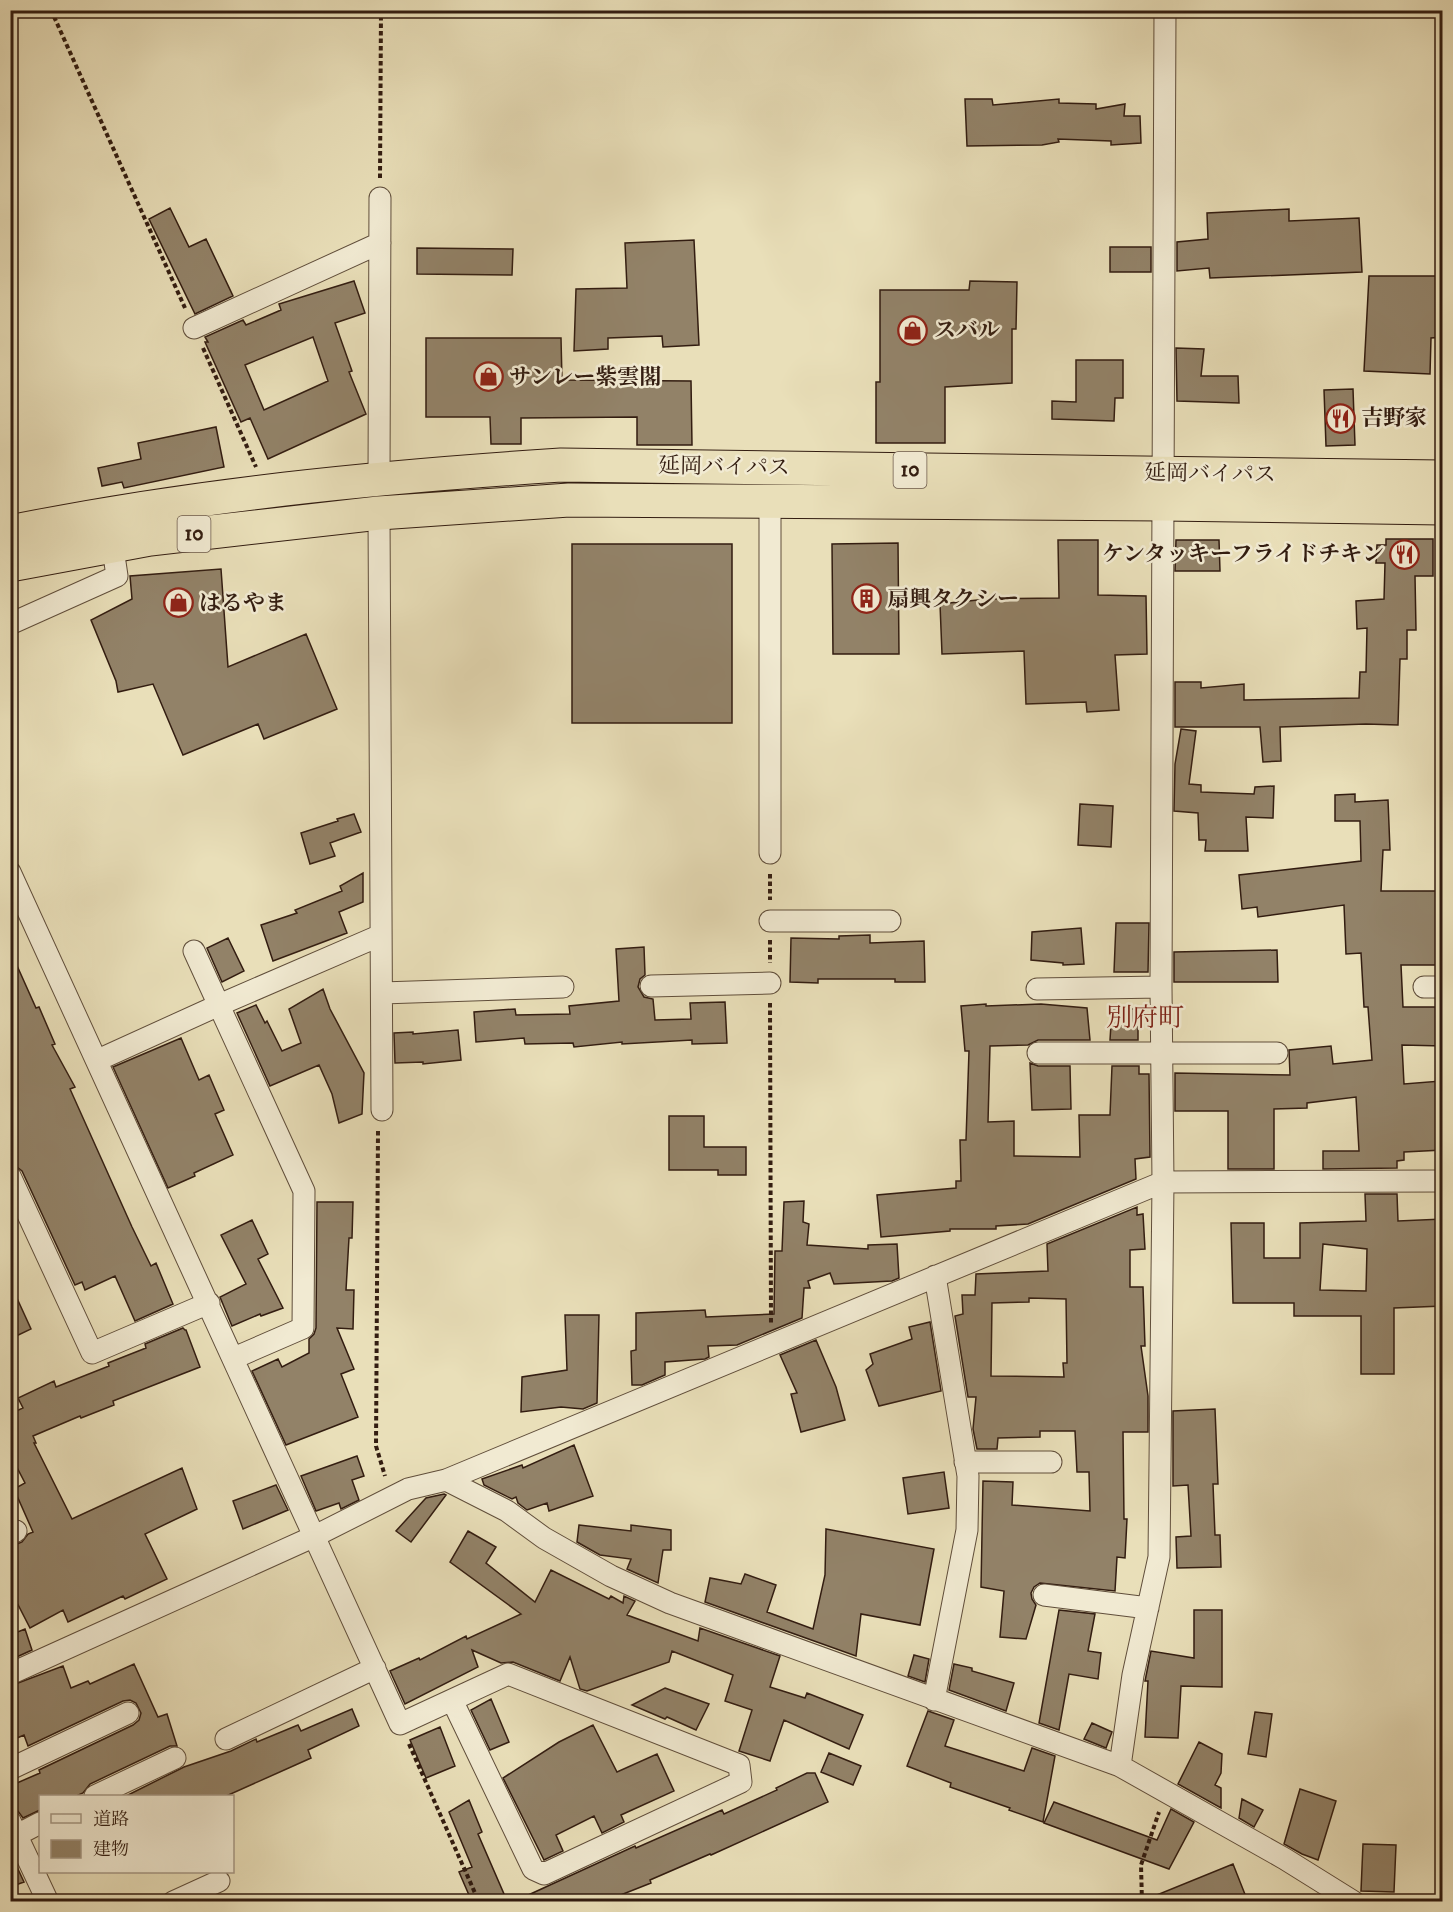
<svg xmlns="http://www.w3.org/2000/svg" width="1453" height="1912" viewBox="0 0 1453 1912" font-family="'IM FELL DW Pica','Noto Serif JP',serif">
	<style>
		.building { fill: #928268; stroke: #331d11; stroke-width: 1.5; fill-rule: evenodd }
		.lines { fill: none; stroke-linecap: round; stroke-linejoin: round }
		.street-casing { stroke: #604e3b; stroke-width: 23 }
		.highway-casing { stroke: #331d11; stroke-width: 35 }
		.path { stroke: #331d11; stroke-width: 4; stroke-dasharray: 4.5 3; stroke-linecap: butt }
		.street { stroke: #f1ead2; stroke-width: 21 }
		.highway { stroke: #e9dfb9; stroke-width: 33 }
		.labels { text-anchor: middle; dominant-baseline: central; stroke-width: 5; stroke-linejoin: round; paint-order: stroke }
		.shield { fill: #f1ead2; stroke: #6c5a4b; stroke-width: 1.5 }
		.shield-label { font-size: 21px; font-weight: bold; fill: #331d11 }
		.poi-label { font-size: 22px; font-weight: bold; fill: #331d11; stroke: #f1ead2; text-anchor: start }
		.street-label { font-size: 22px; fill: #331d11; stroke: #f1ead2 }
		.quarter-label { font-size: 26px; fill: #7a1f14; stroke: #f1ead2 }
	</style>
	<rect width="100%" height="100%" fill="#e9dfb9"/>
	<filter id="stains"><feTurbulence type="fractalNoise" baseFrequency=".00333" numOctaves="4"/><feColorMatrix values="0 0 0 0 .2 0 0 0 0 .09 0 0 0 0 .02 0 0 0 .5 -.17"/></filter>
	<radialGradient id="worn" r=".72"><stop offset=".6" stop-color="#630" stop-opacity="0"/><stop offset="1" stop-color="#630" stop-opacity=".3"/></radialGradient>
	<!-- building -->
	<path class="building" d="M965,99H992L993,105L1059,99V103L1096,104V109L1125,104L1124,116H1140L1141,143L1111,145V141L1058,139L1059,142L1042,145L967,146Z
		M170,208L189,247L206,239L233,296L195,314L149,219Z
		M1289,209V221L1359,218L1362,272L1210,278L1209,268L1177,271V242L1208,239L1207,213Z
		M694,240L699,345L663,347L662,336L608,338V349L574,351L576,289L627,288L625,243Z
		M1110,247H1151V272H1110Z
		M417,248L513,249L512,275L417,274Z
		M1369,276H1443V337L1431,338L1430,374L1364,371Z
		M354,281L365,313L335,323L352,371L349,372L366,414L268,459L250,418L241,422L205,342H208L205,337L243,320L246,325L281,310L279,304ZM313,337L328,381L264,410L245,365Z
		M970,281L1017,282L1016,329H1012V383L945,387V443H876V382H880V290H969Z
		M426,338H561L562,380L691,381L692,445H637V417L521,418V444H491L490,417H426Z
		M1176,348L1204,349L1201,376H1238L1239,403L1177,401Z
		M1076,360H1123V398H1115L1114,421L1052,419V401L1076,402Z
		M1353,389L1355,445L1326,446L1324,390Z
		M216,427L224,467L124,488L122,482L102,486L98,468L141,459L138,443Z
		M1386,539H1433V576H1415L1416,630H1407V659H1400L1398,725L1366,724L1280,727L1281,761L1263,762L1260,727H1175V682H1201V688L1244,684V700L1359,698L1360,672H1366L1367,628L1357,629L1356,601L1384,599L1385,563H1376L1377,545H1386Z
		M1058,540H1098V595L1146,596L1147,654L1115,655L1119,710L1087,712L1086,702L1026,704L1024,651L942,654L940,604L987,599L1059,598Z
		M1176,540H1219L1220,571H1175Z
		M898,543L899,654H833L832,544Z
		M572,544H732V723H572Z
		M221,569L228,667L306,634L337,709L264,739L258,724L183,755L153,684L118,692L116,681L91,620L132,599L130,576Z
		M1181,729L1196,731L1189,784L1201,785V792L1254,794L1255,787L1274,786L1273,818L1246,817L1248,851H1205L1206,840H1199L1198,813L1174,811L1175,764Z
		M1355,794V802L1388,800L1390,850H1383L1381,891H1443V965H1401L1403,1007H1443V1046L1402,1045L1404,1084L1441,1081L1443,1150L1404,1152V1160L1397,1161V1168L1323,1169V1151H1359L1356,1097L1307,1103V1108L1274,1109V1169H1228V1111H1175V1073L1290,1075L1289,1050L1331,1046L1333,1064L1372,1060L1368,1007H1364L1361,953L1346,954L1344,905L1258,917L1257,907L1242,909L1239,875L1361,861L1360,821H1335V795Z
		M1080,804L1113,806L1111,847L1078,845Z
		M354,814L361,832L330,843L335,856L310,864L301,833L338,821L337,819Z
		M363,873V902L339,912L347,933L273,961L261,925L297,913L295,910L342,891L340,886Z
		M1116,923H1149L1148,972H1114Z
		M1081,928L1084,964L1063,965V963L1031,960L1032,932Z
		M870,935V943L924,941L925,982H895V979H818V983L790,982L791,938L839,939V936Z
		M228,938L244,971L222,982L207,948Z
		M644,947L645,975L640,979L638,987L644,997L653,999L655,1020L691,1019L690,1003L725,1002L727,1043L692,1044V1040L622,1044V1042L574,1047L573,1043L525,1044L524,1038L476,1042L474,1012L515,1009L516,1015L570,1014L569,1006L619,1001L616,949Z
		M10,950L36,1008L39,1007L55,1044L52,1045L75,1087L70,1089L132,1227L151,1266L156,1263L173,1304L135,1321L115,1276L85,1290L82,1282L75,1285L22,1171L13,1164L10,1158Z
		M1277,950L1278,982H1174V952Z
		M323,989L330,1009L364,1073L362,1114L339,1123L332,1094L319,1065L270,1086L237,1013L256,1005L265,1023L267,1021L282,1051L301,1043L289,1009Z
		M986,1004V1006L1041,1004L1087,1008L1090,1040H1038L1028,1045L990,1046L988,1122L1014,1121V1156L1080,1157L1079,1115H1110L1112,1066H1139V1074H1149L1150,1157L1135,1159L1136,1179L1028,1224L996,1226V1229H950V1231L881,1237L877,1195L956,1188V1181H961L960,1140H966L969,1051H965L961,1006Z
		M1112,1009H1138V1040H1110Z
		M458,1030L461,1060L423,1064V1062L395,1063L394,1033L413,1032V1034Z
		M181,1038L199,1080L209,1075L224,1110L215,1114L233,1155L194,1173L195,1176L168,1188L113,1067Z
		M1030,1063L1038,1066H1070L1071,1109L1032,1110Z
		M669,1116H704V1147H746V1175H718V1170H669Z
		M1365,1194H1397L1398,1221L1443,1219V1306L1394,1308V1374H1361V1316H1294V1303H1233L1231,1223H1264V1258H1300V1223L1366,1221ZM1323,1244L1367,1249L1366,1291L1320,1290Z
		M804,1201L803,1222L809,1224L807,1245L868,1249V1245L897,1244L899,1278L892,1281L834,1284L830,1273L808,1281L810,1288H804L802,1318L737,1345L708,1346L709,1357L705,1359L665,1362V1375L642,1385H632L631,1351L636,1350V1313L705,1310L706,1317L774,1314L775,1251H782L784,1202Z
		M317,1202H353L352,1238H349L346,1290H354L353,1329L337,1328L354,1369L341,1374L358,1417L286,1445L252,1371L278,1359L282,1367L309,1353V1339L314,1334L316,1328Z
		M1137,1207V1215L1143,1214L1145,1249L1130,1250V1287H1143L1145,1346H1141L1148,1396V1432H1123L1124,1519H1127L1125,1558L1117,1557L1115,1591L1040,1583L1034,1587L1031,1593L1032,1599L1036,1605L1026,1639L1000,1637L1004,1591L981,1587L983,1481L1013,1482L1012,1505L1090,1511L1089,1472H1077L1075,1431H1040V1437L998,1438L997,1449H977L973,1429L976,1397H968L955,1316L963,1314L962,1295H975L976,1274L1048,1271L1047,1244ZM1029,1298L1066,1299L1067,1363H1063L1064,1377L991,1376L992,1303L1029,1302Z
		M252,1220L268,1254L258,1259L283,1308L261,1316L260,1314L232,1326L220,1297L246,1284L221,1235Z
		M10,1283L31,1329L10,1339Z
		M565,1315H599L597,1403L583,1409L561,1407L521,1412L522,1377L567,1370Z
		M930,1322L941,1391L879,1406L866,1370L873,1364L870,1354L912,1339L909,1327Z
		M183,1328L185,1330H186L200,1367L113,1401L114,1405L81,1418L80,1416L33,1436L36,1443H34L72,1519L182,1468L197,1509L145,1534L167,1579L125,1599L123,1596L68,1622L63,1610L30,1628L10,1589V1547L22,1542L28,1534L33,1532L14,1489L25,1483L10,1454V1414L23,1408L18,1398L54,1381L56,1387L109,1366L108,1363L146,1348L145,1344Z
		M816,1340L836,1387L845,1420L801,1432L791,1394L797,1393L780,1355Z
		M1215,1409L1218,1484H1213L1215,1535H1220L1221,1567L1177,1568L1176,1537L1191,1536L1188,1485L1173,1486V1411Z
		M574,1445L593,1496L549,1511L547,1503L527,1510L518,1503L516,1497L512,1499L484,1485L482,1479L522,1465L523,1468Z
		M357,1456L364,1476L352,1480L359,1500L341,1509L339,1503L316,1511L301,1476Z
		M944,1472L949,1508L908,1514L903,1478Z
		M276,1485L288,1510L243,1529L233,1501Z
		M444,1494L446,1495L411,1542L396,1531L426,1498Z
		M579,1525L631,1531V1525L671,1530V1550H663L658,1583L627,1569L631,1559L600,1555L577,1542Z
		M826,1529L934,1549L920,1625L861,1614L856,1656L705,1602L710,1578L741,1584L745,1574L776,1585L767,1612L813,1629L825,1575Z
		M468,1531L496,1547L486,1563L535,1602L551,1570L609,1599L611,1596L623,1603L624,1596L635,1601L627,1615L698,1641L700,1628L780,1656L770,1687L805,1698L807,1693L863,1715L849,1749L784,1720L770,1761L739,1751L752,1710L725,1701L733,1675L672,1651L669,1662L587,1691L580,1689L570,1657L560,1681L513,1662L501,1663L472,1650L478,1667L405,1704L390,1671L419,1658L420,1660L466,1636L467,1639L521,1614L450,1562Z
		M1059,1610L1095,1614L1088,1651L1101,1653L1098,1679L1069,1674L1059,1730L1039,1723Z
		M1194,1610H1222V1687L1181,1686L1178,1738L1145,1737L1148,1681H1145L1151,1651L1194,1658Z
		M25,1629L32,1650L10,1660V1635Z
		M914,1655L929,1659L925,1682L908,1676Z
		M134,1664L158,1717L167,1714L177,1746H170L90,1784L83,1793L74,1797H40V1810L23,1818L18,1811L10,1808V1786L40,1773L39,1770L133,1725L139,1720L141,1713L136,1703L130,1700L123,1701L28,1746L24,1735L10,1741V1686L63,1666L71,1688L88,1681L90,1684Z
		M954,1664L972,1668V1671L1014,1683L1006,1711L949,1690Z
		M665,1688L709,1704L696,1730L667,1717L665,1719L632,1705Z
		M491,1699L509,1742L490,1750L471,1710Z
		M352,1709L359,1726L308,1750L311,1758L224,1797H124L184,1767L231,1751L256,1739L257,1742L298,1725L301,1731Z
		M928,1711L954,1720L945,1746L1024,1771L1032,1748L1055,1756L1043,1822L1009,1810L1010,1808L950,1787L951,1783L907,1766Z
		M1255,1712L1272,1714L1266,1757L1248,1754Z
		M1092,1723L1112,1732L1106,1748L1084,1739Z
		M593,1725L617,1772L657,1754L674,1791L621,1815L624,1822L602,1833L594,1816L556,1835L563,1851L544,1860L503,1778L559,1742Z
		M440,1727L455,1766L426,1778L410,1740Z
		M1199,1742L1222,1754L1221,1773L1215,1785L1221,1788V1808L1178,1784Z
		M829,1753L861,1766L853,1785L821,1772Z
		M807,1773H815L828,1802L711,1855L710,1854L650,1880L651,1883L603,1902H513L635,1846L636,1848L722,1810L724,1814L777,1790L776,1788Z
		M1300,1789L1336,1801L1318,1860L1302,1854L1284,1844Z
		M1242,1799L1263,1810L1254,1827L1239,1818Z
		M469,1800L482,1832L478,1834L504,1894L487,1902H472L459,1872L472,1867L449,1812Z
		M1054,1802L1157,1840L1171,1809L1194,1822L1169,1869L1044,1823Z
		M1363,1844L1396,1845L1394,1892L1361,1891Z
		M10,1852L24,1882L10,1887Z
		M1233,1864L1248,1902H1142V1901Z"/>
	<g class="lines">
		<defs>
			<path id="street" d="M194,328L380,243
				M379,479L380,198
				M770,501V853
				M379,513L382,1110
				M10,624L117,576L111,535
				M10,872L400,1724L508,1674L739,1765L741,1782L544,1874L533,1869L452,1700
				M770,921H890
				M194,951L304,1191L303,1328L234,1358
				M651,986L770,983
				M1424,987H1442
				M1037,989L1161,987
				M382,993L563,987
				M1038,1053H1277
				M98,1060L219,1005L381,935
				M10,1176L92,1353L209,1303
				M965,1462H1051
				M446,1480L507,1511L544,1538L611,1576L670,1603L1120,1766L1285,1859L1354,1902
				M10,1534L16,1531
				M1044,1595L1148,1608
				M10,1674L315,1536L408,1489L446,1480L1163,1182L1442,1181
				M934,1700L967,1530L968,1476L935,1276
				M226,1739L375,1668
				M1120,1766L1133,1675L1159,1557L1163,1182L1161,987L1165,10
				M10,1769L128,1713
				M95,1796L175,1758
				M10,1821L48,1902
				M17,1835L40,1823
				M173,1902L219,1881"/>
			<path id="highway" d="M10,532C192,495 376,477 561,465L1442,477
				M10,565L150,539L379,513L569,500L1163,504L1442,508"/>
		</defs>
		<!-- street casing -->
		<use href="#street" class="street-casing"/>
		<!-- highway casing -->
		<use href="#highway" class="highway-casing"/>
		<!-- path -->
		<path class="path" d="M51,10L185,308
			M380,178L381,10
			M203,348L256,467
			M770,874V900
			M770,940V963
			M770,1003L771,1323
			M378,1131L376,1446L385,1476
			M409,1744L479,1902
			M1142,1902L1141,1865L1159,1812"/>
		<!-- street -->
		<use href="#street" class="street"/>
		<!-- highway -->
		<use href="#highway" class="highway"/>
	</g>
	<!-- icons -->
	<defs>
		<symbol id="shop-ring" viewBox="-11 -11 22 22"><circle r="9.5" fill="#f1ead2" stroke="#8f2418" stroke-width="1.5"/><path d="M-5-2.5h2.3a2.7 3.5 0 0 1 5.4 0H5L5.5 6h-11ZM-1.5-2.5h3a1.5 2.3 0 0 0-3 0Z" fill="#8f2418"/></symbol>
		<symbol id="restaurant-ring" viewBox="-11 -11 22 22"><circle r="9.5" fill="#f1ead2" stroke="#8f2418" stroke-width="1.5"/><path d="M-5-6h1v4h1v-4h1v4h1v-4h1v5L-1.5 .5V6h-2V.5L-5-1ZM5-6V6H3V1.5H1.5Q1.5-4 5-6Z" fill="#8f2418"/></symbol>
		<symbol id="building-ring" viewBox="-11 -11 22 22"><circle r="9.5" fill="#f1ead2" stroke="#8f2418" stroke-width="1.5"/><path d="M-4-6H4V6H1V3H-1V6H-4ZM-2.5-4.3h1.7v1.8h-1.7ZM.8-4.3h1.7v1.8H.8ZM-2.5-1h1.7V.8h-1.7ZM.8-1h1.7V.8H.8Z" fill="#8f2418"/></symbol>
	</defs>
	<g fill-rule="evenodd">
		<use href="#shop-ring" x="896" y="314" width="33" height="33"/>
		<use href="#shop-ring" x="472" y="360" width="33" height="33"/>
		<use href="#restaurant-ring" x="1324" y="402" width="33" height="33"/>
		<use href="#restaurant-ring" x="1388" y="538" width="33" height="33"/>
		<use href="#building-ring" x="850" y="582" width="33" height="33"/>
		<use href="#shop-ring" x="162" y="586" width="33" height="33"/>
	</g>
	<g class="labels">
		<!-- shield labels -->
		<g class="shield">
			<rect x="893.5" y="452" width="33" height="36" rx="4.5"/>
			<rect x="177.5" y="516" width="33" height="36" rx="4.5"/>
		</g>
		<g class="shield-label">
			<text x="910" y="470">10</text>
			<text x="194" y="534">10</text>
		</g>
		<!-- poi labels -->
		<g class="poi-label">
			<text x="934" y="330">スバル</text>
			<text x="509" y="377">サンレー紫雲閣</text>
			<text x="1361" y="418">吉野家</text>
			<text x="1384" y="554" text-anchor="end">ケンタッキーフライドチキン</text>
			<text x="887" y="599">扇興タクシー</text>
			<text x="199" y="603">はるやま</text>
		</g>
		<!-- street labels -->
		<g class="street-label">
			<text transform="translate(724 467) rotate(1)">延岡バイパス</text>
			<text transform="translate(1210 474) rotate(1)">延岡バイパス</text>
		</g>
		<!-- quarter labels -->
		<g class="quarter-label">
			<text x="1145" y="1018">別府町</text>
		</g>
	</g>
	<!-- margin -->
	<rect width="1453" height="1912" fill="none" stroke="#e9dfb9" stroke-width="36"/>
	<rect x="12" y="12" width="1429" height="1888" fill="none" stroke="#331d11" stroke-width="3"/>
	<rect x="18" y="18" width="1417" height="1876" fill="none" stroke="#331d11" stroke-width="1.5"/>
	<!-- legend -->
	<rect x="39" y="1795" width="195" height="78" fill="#f1ead2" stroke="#a59885" stroke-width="1.5"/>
	<rect x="51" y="1814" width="30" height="9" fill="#f1ead2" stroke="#a59885" stroke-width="1.5"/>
	<text x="93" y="1825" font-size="18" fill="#331d11">道路</text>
	<rect x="51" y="1840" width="30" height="18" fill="#928268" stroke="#a59885" stroke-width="1.5"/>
	<text x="93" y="1855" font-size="18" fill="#331d11">建物</text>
	<rect width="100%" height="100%" filter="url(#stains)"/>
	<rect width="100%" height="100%" fill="url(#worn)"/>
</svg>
